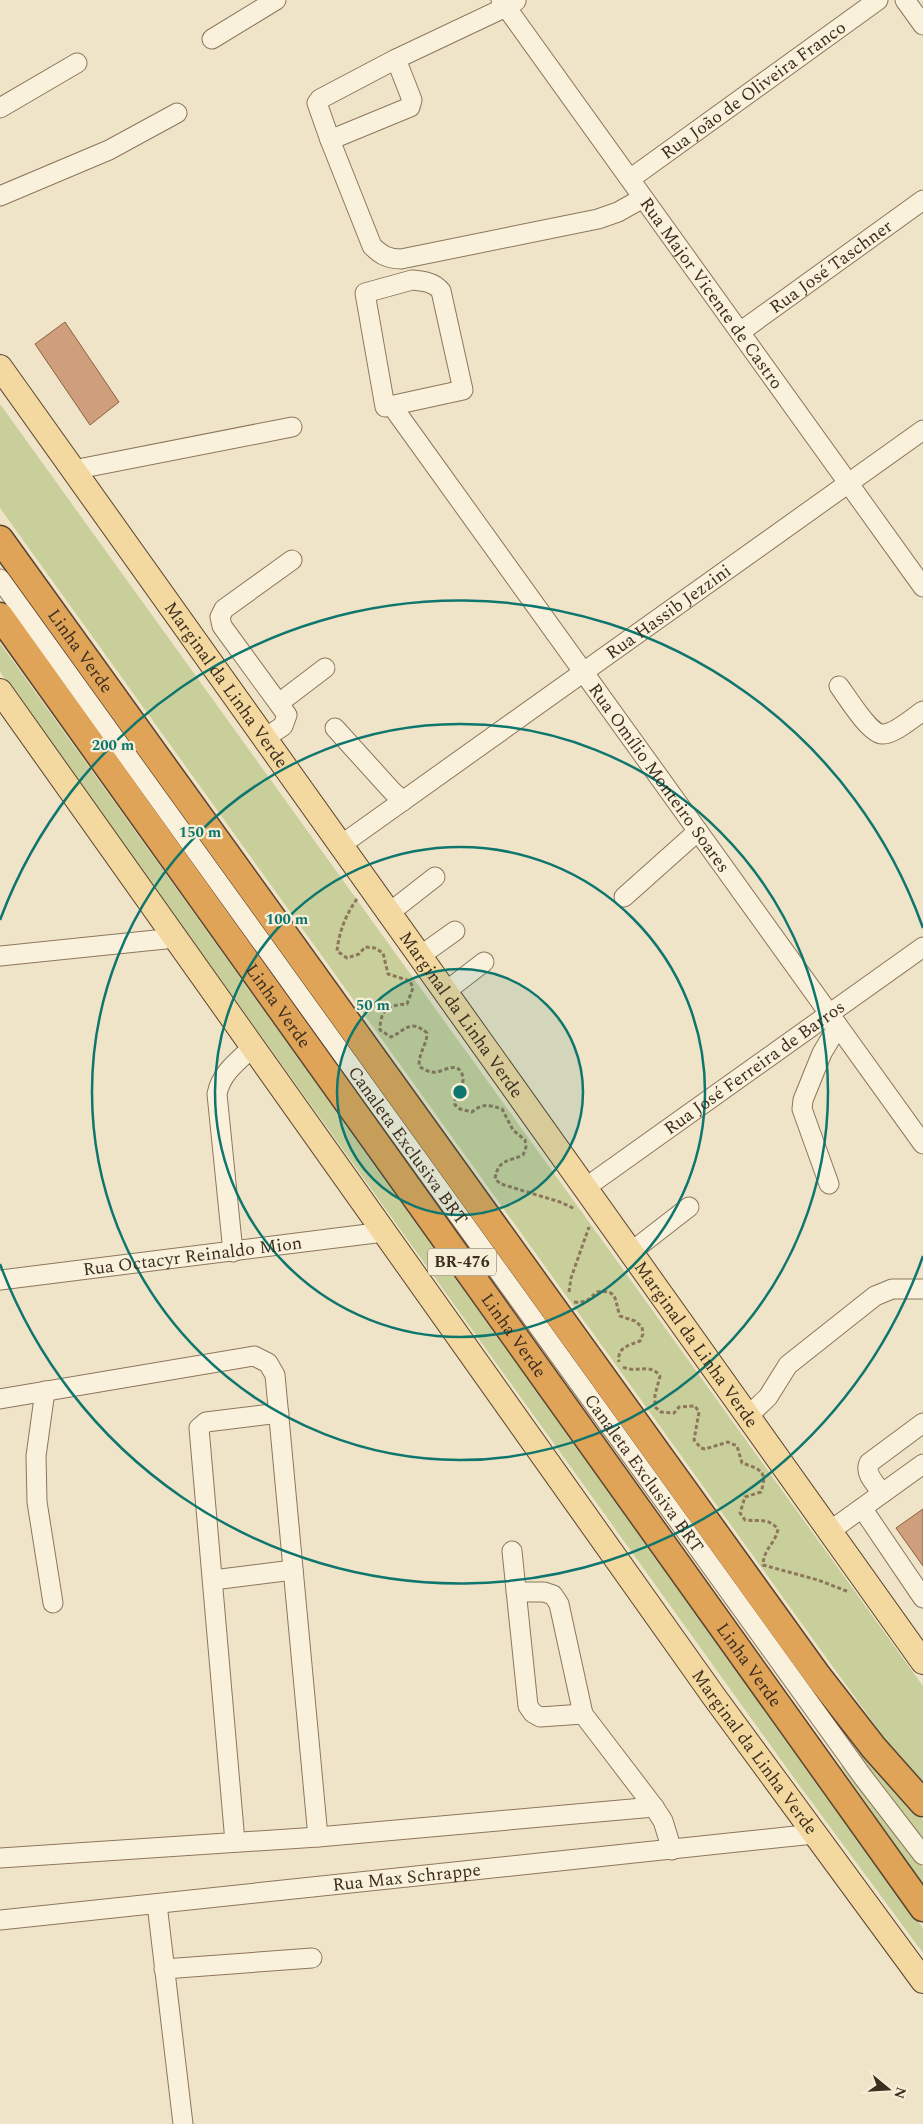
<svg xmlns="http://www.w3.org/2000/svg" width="923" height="2124" viewBox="0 0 923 2124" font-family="Spectral,serif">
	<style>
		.green { fill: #c9cf9b }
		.building { fill: #cf9f7d; stroke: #8d5f41 }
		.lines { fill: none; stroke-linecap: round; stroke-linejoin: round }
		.minor-casing { stroke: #8d765c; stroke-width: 21 }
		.major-casing { stroke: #5b4430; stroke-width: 26 }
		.highway-casing { stroke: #5b4430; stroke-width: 29 }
		.path { stroke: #8d765c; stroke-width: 3; stroke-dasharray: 4 2.5; stroke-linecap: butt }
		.minor { stroke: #faf1dc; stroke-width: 19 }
		.major { stroke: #f3d9a0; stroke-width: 24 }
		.highway { stroke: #e0a458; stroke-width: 26 }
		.ring { fill: none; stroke: #0f766e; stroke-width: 2.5 }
		.labels { text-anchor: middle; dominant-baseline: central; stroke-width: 4.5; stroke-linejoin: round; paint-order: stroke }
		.shield { fill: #f7eed8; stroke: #756857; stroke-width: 1 }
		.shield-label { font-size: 16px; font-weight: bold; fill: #3d2e20 }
		.street-label { font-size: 18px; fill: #3d2e20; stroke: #f7eed8 }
		.centre { fill: #0f766e; stroke: #f7eed8; stroke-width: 2.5 }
		.ring-label { font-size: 15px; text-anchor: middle; font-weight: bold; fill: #0f766e; stroke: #f7eed8; stroke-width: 4.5; stroke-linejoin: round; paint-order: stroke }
	</style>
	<rect width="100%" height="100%" fill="#f0e4c8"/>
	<!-- green -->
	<path class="green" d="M0,404L923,1686V1783L891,1747L820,1649L0,508Z
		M0,643L920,1924L923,1929V1953L794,1778L0,672Z
		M861,1752L923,1820V1841L858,1754Z
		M844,1765L923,1868V1885L841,1767Z"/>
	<!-- building -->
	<path class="building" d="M65,322L119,402L90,425L35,344Z
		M923,1509V1566L896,1528Z"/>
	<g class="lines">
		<defs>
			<g id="minor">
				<path id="s1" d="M501,0L923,587"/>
				<path d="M905,0L923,25"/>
				<path d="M516,1L506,7L396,59L320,99L317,103L330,140L372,246C381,255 388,259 401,259L598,219L618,212L643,198"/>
				<path d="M212,39L276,0"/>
				<path d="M0,108L77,63"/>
				<path d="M330,140L410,107L412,100L396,59"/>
				<path id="s2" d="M630,179L878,0"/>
				<path d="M0,196L109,150L177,113"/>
				<path d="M412,280C423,281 434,282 441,291L463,390L385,407L365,293Z"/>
				<path id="s3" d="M740,332L923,200"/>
				<path id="s4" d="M392,406L923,1144"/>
				<path d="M73,470L292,427"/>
				<path id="s5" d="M0,579L863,1777L923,1855"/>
				<path d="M839,686C847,697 870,734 882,734C893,735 914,717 923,711"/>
				<path d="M279,703L325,668"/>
				<path d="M335,728L392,791L403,801"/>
				<path d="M265,738L283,726L287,715L222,626L220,617L224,609L292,560"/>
				<path id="s6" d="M341,845L923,430"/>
				<path d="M624,897L698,831"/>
				<path d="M389,913L435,877"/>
				<path d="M0,956L175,938"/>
				<path d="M420,956L455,931"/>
				<path d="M445,992L484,962"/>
				<path d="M829,1184L802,1109L803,1100L822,1053L838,1026"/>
				<path id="s7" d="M585,1188L923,947"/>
				<path d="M233,1252L217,1094C221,1073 238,1061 253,1047"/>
				<path d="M631,1252L689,1207"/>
				<path id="s8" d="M0,1280L384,1232"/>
				<path d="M45,1391L36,1456L37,1502L53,1603"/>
				<path d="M0,1399L254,1356L268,1363L275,1375L318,1837"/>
				<path d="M748,1416L768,1397L788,1365L875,1296L892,1289H923"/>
				<path d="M882,1493C876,1484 864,1474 869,1463L923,1423"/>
				<path d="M862,1508L923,1598"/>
				<path d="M830,1531L923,1464"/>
				<path d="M512,1551L528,1706L533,1713L540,1717L583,1714"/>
				<path d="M213,1580L293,1570"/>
				<path d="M516,1592H544L553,1595L559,1604L583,1714L654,1807L663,1821L672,1850"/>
				<path d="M235,1842L199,1428L206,1422L279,1413"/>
				<path d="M0,1858L318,1837L654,1807"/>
				<path d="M157,1904L183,2124"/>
				<path id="s9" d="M0,1920L814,1834"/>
				<path d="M164,1969L312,1958"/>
			</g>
			<g id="major">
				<path id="s10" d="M0,367L923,1662"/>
				<path id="s11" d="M0,691L715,1698L923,1981"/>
			</g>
			<g id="highway">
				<path id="s12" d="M0,539L818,1676L874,1748L923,1803"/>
				<path id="s13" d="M0,616L923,1908"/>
			</g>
		</defs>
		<!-- minor casing -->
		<use href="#minor" class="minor-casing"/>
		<!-- major casing -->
		<use href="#major" class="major-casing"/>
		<!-- highway casing -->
		<use href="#highway" class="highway-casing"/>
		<!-- path -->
		<path class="path" d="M357,899C346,914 339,932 337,951L347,958L359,954L365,947L375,948L383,953L388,974L410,981L413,988L407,1004C388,1005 380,1010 380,1030L391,1037C405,1031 410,1018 427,1033C427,1045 419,1051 419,1066C424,1070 430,1073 437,1072C446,1070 460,1060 463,1078C464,1084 459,1088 457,1093C455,1096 455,1101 455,1105L460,1109L472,1112C482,1103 490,1105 502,1109L513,1130L525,1140L526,1147L523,1155C508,1162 498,1159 495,1179L501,1184L560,1202L575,1209
			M569,1292L571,1278L589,1227
			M574,1302C585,1303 590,1300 596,1292C619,1289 614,1300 620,1316L635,1321L642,1327L643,1334L640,1341C628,1346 617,1347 619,1362
			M623,1367C636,1374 650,1362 660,1376L655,1395V1407L661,1412L674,1413L679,1407L695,1406L699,1412L694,1440L701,1448L705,1449L728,1442L737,1446L742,1463C760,1469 768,1471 761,1492L745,1497L740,1513L745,1520C760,1522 767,1517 778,1529C775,1545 764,1547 763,1565L818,1580L849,1592"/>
		<!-- minor -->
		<use href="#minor" class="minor"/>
		<!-- major -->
		<use href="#major" class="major"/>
		<!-- highway -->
		<use href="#highway" class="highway"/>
	</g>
	<!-- distance rings -->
	<circle cx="460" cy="1092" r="123" fill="#0f766e" fill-opacity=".12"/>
	<g class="ring">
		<circle cx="460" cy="1092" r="123"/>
		<circle cx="460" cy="1092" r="245"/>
		<circle cx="460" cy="1092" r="368"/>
		<path d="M923 1256A491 491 0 0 1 0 1264M0 920A491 491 0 0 1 923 928"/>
	</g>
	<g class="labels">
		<!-- shield labels -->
		<rect class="shield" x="428" y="1248.5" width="68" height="27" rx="4"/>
		<g class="shield-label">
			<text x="462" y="1262">BR-476</text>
		</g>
		<!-- street labels -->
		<g class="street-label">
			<text stroke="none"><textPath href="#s2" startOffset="152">Rua João de Oliveira Franco</textPath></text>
			<text stroke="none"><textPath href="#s3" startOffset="112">Rua José Taschner</textPath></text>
			<text stroke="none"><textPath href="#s1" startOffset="361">Rua Major Vicente de Castro</textPath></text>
			<text stroke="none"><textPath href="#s6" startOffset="402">Rua Hassib Jezzini</textPath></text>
			<text stroke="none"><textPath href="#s12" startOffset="138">Linha Verde</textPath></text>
			<text stroke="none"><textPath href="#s10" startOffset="390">Marginal da Linha Verde</textPath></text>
			<text stroke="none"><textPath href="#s4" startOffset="458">Rua Omílio Monteiro Soares</textPath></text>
			<text stroke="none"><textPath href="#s13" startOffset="479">Linha Verde</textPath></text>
			<text stroke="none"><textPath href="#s10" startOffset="795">Marginal da Linha Verde</textPath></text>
			<text stroke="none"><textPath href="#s7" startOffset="208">Rua José Ferreira de Barros</textPath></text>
			<text stroke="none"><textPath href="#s5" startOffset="698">Canaleta Exclusiva BRT</textPath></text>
			<text stroke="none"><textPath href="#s8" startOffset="194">Rua Octacyr Reinaldo Mion</textPath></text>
			<text stroke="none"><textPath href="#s13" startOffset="884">Linha Verde</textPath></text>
			<text stroke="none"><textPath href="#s10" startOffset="1200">Marginal da Linha Verde</textPath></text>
			<text stroke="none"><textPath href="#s5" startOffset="1102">Canaleta Exclusiva BRT</textPath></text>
			<text stroke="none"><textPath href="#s13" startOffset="1289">Linha Verde</textPath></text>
			<text stroke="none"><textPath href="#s11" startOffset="1302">Marginal da Linha Verde</textPath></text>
			<text stroke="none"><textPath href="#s9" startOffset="409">Rua Max Schrappe</textPath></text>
		</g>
	</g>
	<circle cx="460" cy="1092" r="8" class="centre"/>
	<g class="ring-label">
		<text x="113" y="750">200 m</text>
		<text x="200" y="837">150 m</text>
		<text x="287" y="924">100 m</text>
		<text x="373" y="1010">50 m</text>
	</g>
	<!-- north arrow -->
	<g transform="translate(888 2089) rotate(108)" stroke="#f7eed8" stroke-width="4" paint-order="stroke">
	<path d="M0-4L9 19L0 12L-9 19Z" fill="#3d2e20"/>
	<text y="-8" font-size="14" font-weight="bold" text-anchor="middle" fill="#3d2e20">N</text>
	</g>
</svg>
